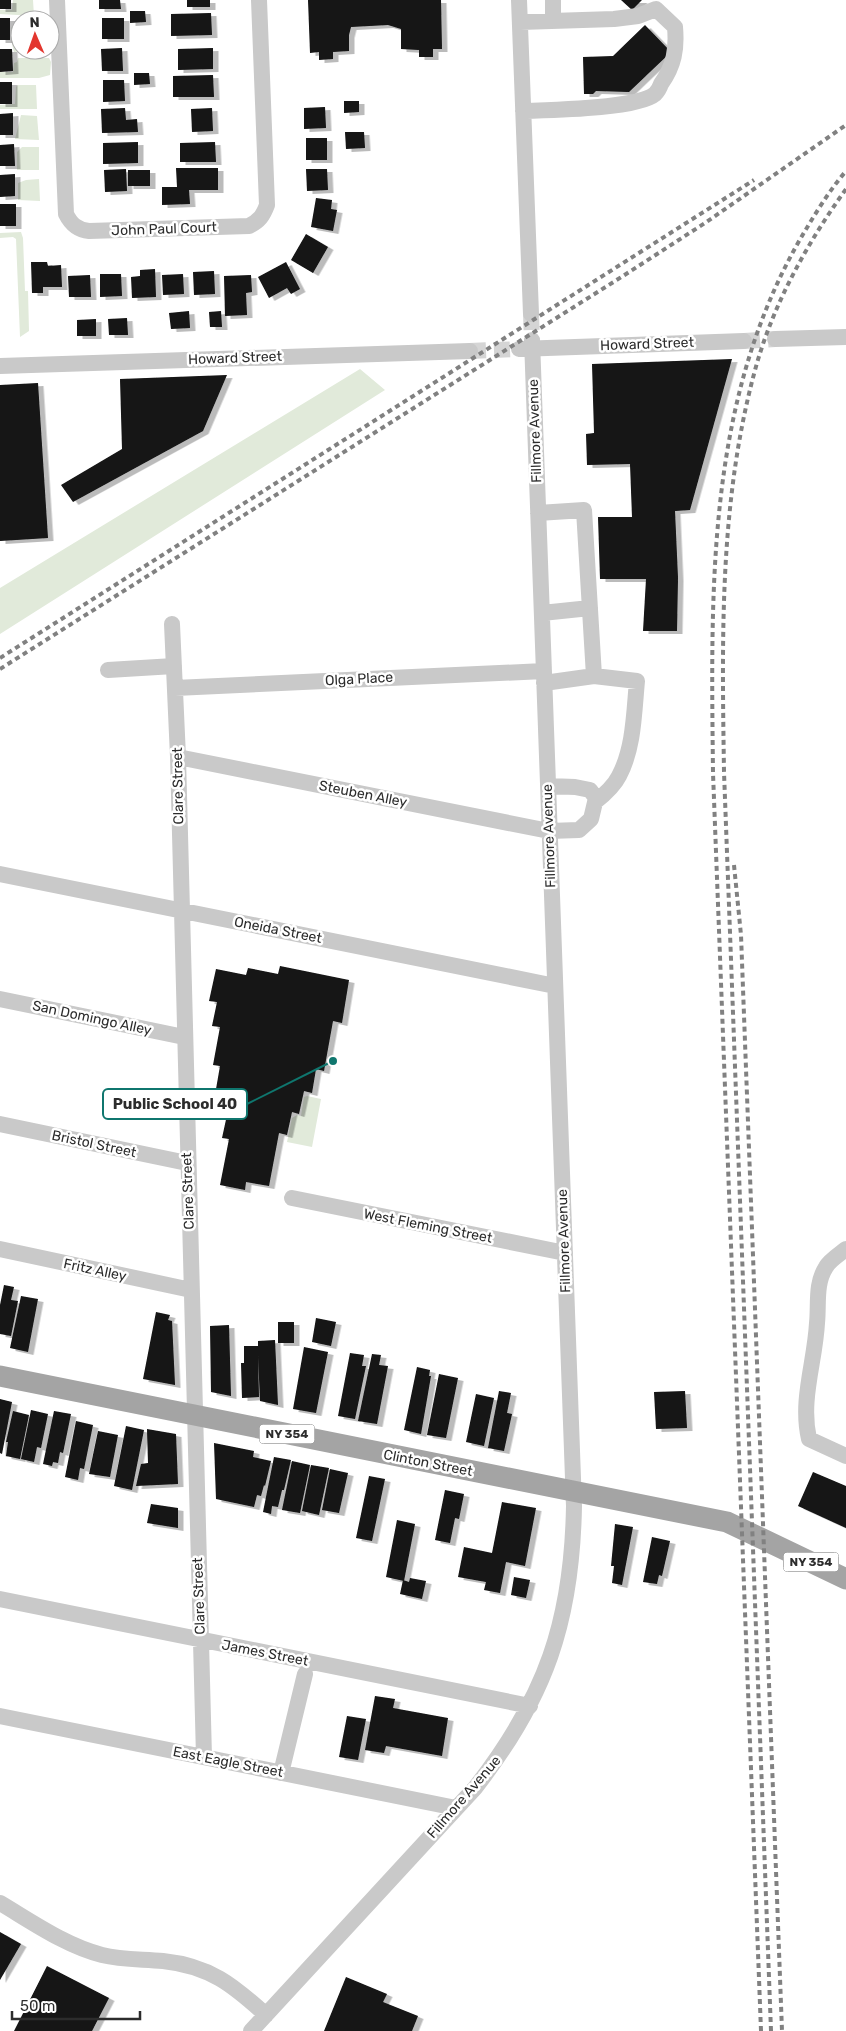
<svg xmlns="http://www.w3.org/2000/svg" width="846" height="2031" viewBox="0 0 846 2031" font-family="Rubik,sans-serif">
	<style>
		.green { fill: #e1eada }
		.building { fill: #131313; filter: url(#shadow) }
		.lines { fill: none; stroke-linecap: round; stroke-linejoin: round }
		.minor-tunnel { stroke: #d5d5d5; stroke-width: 16; stroke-dasharray: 16 8; stroke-linecap: butt }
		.minor { stroke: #c9c9c9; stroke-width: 16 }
		.major { stroke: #a4a4a4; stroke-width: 21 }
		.rail { stroke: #818181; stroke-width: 4; stroke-dasharray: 5 4; stroke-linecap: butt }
		.labels { text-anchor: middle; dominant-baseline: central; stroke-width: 5; stroke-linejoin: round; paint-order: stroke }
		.shield { fill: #fff; stroke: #6b6b6b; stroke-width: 1 }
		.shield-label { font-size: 12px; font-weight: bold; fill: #2c2c2c }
		.street-label { font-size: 14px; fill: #2c2c2c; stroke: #fff }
		.leader { fill: none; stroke: #0f766e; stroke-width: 2 }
		.callout-dot { fill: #0f766e; stroke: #fff; stroke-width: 2 }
		.callout { fill: #fff; stroke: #0f766e; stroke-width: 2 }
		.callout-label { font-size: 15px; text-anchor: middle; font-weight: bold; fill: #2c2c2c }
	</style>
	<defs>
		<filter id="shadow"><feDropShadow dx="5.5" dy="3" stdDeviation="0" flood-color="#0004"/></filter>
	</defs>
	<rect width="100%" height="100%" fill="#fff"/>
	<!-- green -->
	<path class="green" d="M13,0H33L34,16L0,14V10H12Z
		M17,22L20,23V50H35L14,52L11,40V28Z
		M18,58H49L51,62L50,75L39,78H0V72H13L14,63L17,62Z
		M18,85H36L37,109H0V105L15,104L16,87Z
		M21,115L37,116L39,140L15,139Z
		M22,147H39V170H17V152Z
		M39,179L40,201L18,200V183L26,180Z
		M21,232L23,238L25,291H28L29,331L20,337L16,239L13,237L0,238V233Z
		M360,369L385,390L0,634V588Z
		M307,1096L321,1099L312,1147L287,1142L292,1118L297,1115L301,1116L304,1097Z"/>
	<!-- building -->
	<path class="building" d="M0,0H11V9H0Z
		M99,0H120L121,9H99Z
		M187,0H210V7H187Z
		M308,0H441L442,49H433V57H419V50L401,49V29L388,25L351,27L349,35V51L333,52V59L319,60V52L310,53Z
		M621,0H642L632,10Z
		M130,11H145L146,22L130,23Z
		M211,13L212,35L171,36V14Z
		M0,18H10V40H0Z
		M102,18H124V39H102Z
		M645,25L671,52L629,92L596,91L593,94H584L583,57L613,56Z
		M122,48L123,71H102L101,49Z
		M213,48V69L178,70V49Z
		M0,49H12L13,71L0,72Z
		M134,73H149L150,84L134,85Z
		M213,75L214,97H173V76Z
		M103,80H124L125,101L103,102Z
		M0,82H12V104H0Z
		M344,101H359V112L344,113Z
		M325,107L326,128L304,129V108Z
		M125,108L126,120L137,119L138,132L102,133L101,109Z
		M212,108L213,131L192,132L191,109Z
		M13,113V135H0V114Z
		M345,132H364L365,148L346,149Z
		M306,138H327V160H306Z
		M138,142V163L103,164V143Z
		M215,142L216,162H180V143Z
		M14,144L15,166H0V145Z
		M176,168H218V190H189L190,204L162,205V187H177Z
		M126,169L127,191L105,192L104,170Z
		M306,169H327L328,190L307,191Z
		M128,170H150V186H128Z
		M15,174V196L0,197V175Z
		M316,198L332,200L331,209L337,210L333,231L311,227Z
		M0,204H16V226H0Z
		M306,234L328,247L313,273L291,260Z
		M31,262H47L48,266L61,265L62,287H43V293H32Z
		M286,262L300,289L291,294L287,288L269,298L258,277Z
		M155,269L156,297L132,298L131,277L140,276V270Z
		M214,271L215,294L194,295L193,272Z
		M100,274H121L122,296L100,297Z
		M183,274L184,294L163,295L162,275Z
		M90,275L91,297H69L68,276Z
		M251,275L252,292L246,293L247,315L225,316L224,276Z
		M189,311L190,328L171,329L169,313Z
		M221,311L222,327H210L209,312Z
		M127,318L128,335H109L108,319Z
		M96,319V336H77V320Z
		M732,359L690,510L675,511L678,578L677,631H643L646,579H600L598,517H632L630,464L587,465L586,434L594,433L592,364Z
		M227,375L203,431L73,502L61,485L122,449L120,379Z
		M38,383L48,538L0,541V385Z
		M280,966L349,980L342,1023L333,1021L324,1071L316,1069L312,1093L304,1091L299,1114L292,1112L287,1135L279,1133L269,1186L246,1182L245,1190L220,1185L229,1139L222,1138L227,1115L218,1114L224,1091L216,1089L220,1066L213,1065L220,1027L212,1026L217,1002L209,1001L216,969L246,975L248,968L278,974Z
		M4,1285L14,1287L11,1300L18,1301L11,1336L0,1334V1305Z
		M21,1296L38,1299L28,1352L10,1348Z
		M156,1312L170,1315L168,1320L172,1321L175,1385L143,1379Z
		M316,1318L336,1322L331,1346L312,1342Z
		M278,1322H294V1343H278Z
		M229,1325L231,1396L211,1392L210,1326Z
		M275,1340L278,1405L260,1401L258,1355L259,1397L242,1398L241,1363H244V1346H258V1341Z
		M304,1347L328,1352L316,1413L293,1409Z
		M350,1353L364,1355L362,1366H366L355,1419L338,1416Z
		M372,1354L381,1355L379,1365L388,1366L377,1424L358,1421Z
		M417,1367L430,1370L429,1376H431L421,1434L404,1430Z
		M439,1374L458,1378L446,1438L427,1435Z
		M499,1391L511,1393L507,1413L512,1414L504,1451L488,1448Z
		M685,1391L687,1428L656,1429L654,1392Z
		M476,1394L494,1398L484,1446L466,1442Z
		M0,1399L12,1402L2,1454L0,1453Z
		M31,1410L48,1414L41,1448L37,1447L34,1462L21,1459Z
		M13,1411L29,1415L20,1459L6,1456L8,1442H6Z
		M54,1411L71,1414L63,1453L60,1452L58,1463L53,1462L52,1466L43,1464Z
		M76,1421L93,1425L84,1469L80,1468L78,1480L65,1477Z
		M126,1426L144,1430L132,1490L114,1486Z
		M147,1429L176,1434L178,1484L136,1486L141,1464L148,1463Z
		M98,1431L118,1435L110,1477L89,1474Z
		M214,1443L254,1451L253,1457L271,1461L265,1486L264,1485L261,1496L257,1495L254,1507L216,1499Z
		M274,1457L291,1460L284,1490H282L278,1507L272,1506L271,1514L263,1512Z
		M292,1461L310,1465L300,1513L282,1510Z
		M311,1465L329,1468L319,1515L302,1511Z
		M330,1469L348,1473L339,1513L322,1510Z
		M813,1472L846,1486V1528L798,1506Z
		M369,1476L385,1479L372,1541L356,1538Z
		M445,1490L464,1494L459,1519L455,1518L450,1543L435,1540Z
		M502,1502L536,1508L525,1566L506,1562L500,1593L484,1590L486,1582L458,1577L464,1547L492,1553Z
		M151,1504L178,1508V1528L147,1523Z
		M397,1520L415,1524L404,1581L386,1577Z
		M615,1524L633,1527L622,1585L612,1583L614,1566H611Z
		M652,1537L670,1541L662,1576L659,1575L657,1584L643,1582Z
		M514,1577L530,1580L526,1598L511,1595Z
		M410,1578L426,1581L422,1599L400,1594L403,1580L409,1582Z
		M375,1696L395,1699L393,1708L448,1718L442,1756L386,1746L384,1753L365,1750Z
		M347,1716L366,1719L358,1760L339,1757Z
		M0,1932L21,1944L0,1980Z
		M47,1966L109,1998L92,2031H14Z
		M346,1977L387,1994L383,2002L418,2016L412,2031H324Z"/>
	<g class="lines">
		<!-- minor-tunnel -->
		<path class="minor-tunnel" d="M531,314L532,340
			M744,341L775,339
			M470,351L519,349"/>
		<!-- minor -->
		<path class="minor" d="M57,0L66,214C71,224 77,230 89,231L249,226C259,221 263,216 267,205L259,0
			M519,0L531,314
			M553,0V21
			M520,22L614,19L638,16L656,9L675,27C677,49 674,66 661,84C660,87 657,92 655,94C637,109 550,110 523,111
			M775,339L846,337
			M519,349L744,341
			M0,366L470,351
			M538,513L584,510L594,676L544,683
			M542,613L590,608
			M172,624L178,757L204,1757
			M108,670L174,666
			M594,676L637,681C634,712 634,748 619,776C614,786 604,795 595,802
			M175,688L544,671
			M178,757L549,831L579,830L591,819L596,798L590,790L575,787L548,786
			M0,874L555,986
			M0,999L184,1037
			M0,1124L187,1163
			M292,1198L565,1253
			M0,1249L191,1290
			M846,1249C840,1254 830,1260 826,1267C815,1284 819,1304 817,1323C815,1362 800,1400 809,1439L846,1456
			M0,1599L530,1706
			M0,1716L456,1808
			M281,1773L305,1674
			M0,1903C32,1922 66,1946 102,1955C122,1960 143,1959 163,1961C210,1966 233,1985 266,2015
			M251,2031L475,1788C546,1697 572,1621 574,1506L532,340"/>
		<!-- major -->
		<path class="major" d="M0,1376L727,1522L846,1579"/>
		<!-- rail -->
		<path class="rail" d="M0,658L754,180
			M0,669L623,276L705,223L846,125
			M734,865L741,935L782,2031
			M761,2031L713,773C711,589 706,400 802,236C815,214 829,191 846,171
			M771,2031L724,772C722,635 719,497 757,363C775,301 808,242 846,189"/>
	</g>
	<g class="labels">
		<!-- shield labels -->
		<g class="shield">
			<rect x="259.5" y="1424.5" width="55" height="19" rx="4"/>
			<rect x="783.5" y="1552.5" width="55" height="19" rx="4"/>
		</g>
		<g class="shield-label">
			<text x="287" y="1434">NY 354</text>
			<text x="811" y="1562">NY 354</text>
		</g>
		<!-- street labels -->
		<g class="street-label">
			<text transform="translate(164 229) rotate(-2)">John Paul Court</text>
			<text transform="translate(647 344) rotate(-2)">Howard Street</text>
			<text transform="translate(235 358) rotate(-2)">Howard Street</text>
			<text transform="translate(535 431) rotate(-92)">Fillmore Avenue</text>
			<text transform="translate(359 679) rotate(-3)">Olga Place</text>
			<text transform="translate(178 786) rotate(-91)">Clare Street</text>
			<text transform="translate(363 794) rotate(11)">Steuben Alley</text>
			<text transform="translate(549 836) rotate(-92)">Fillmore Avenue</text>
			<text transform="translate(278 930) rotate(11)">Oneida Street</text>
			<text transform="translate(92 1018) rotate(12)">San Domingo Alley</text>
			<text transform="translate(94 1144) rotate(12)">Bristol Street</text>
			<text transform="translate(188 1191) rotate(-92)">Clare Street</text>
			<text transform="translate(428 1226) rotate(11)">West Fleming Street</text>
			<text transform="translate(564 1241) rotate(-92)">Fillmore Avenue</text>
			<text transform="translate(95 1270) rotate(12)">Fritz Alley</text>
			<text transform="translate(428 1463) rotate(11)">Clinton Street</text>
			<text transform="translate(199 1596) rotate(-92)">Clare Street</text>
			<text transform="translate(265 1653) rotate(11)">James Street</text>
			<text transform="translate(228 1762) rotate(11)">East Eagle Street</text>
			<text transform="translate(464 1797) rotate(-49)">Fillmore Avenue</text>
		</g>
	</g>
	<!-- callouts -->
	<path class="leader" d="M333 1061L247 1104"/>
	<circle class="callout-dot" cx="333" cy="1061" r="5"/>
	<rect class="callout" x="103" y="1089" width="144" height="30" rx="5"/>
	<g class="callout-label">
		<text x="175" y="1109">Public School 40</text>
	</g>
	<!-- north arrow -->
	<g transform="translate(35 35) rotate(358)"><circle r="24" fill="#ffffff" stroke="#ababab"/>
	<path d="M0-4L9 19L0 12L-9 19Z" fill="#e3362e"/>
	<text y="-8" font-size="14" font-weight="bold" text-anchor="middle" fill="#2c2c2c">N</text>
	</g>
	<!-- scale -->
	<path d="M12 2011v8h128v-8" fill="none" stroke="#2c2c2c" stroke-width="2.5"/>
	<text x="20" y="2011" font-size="15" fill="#2c2c2c" stroke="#ffffff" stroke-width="4" paint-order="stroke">50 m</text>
</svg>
